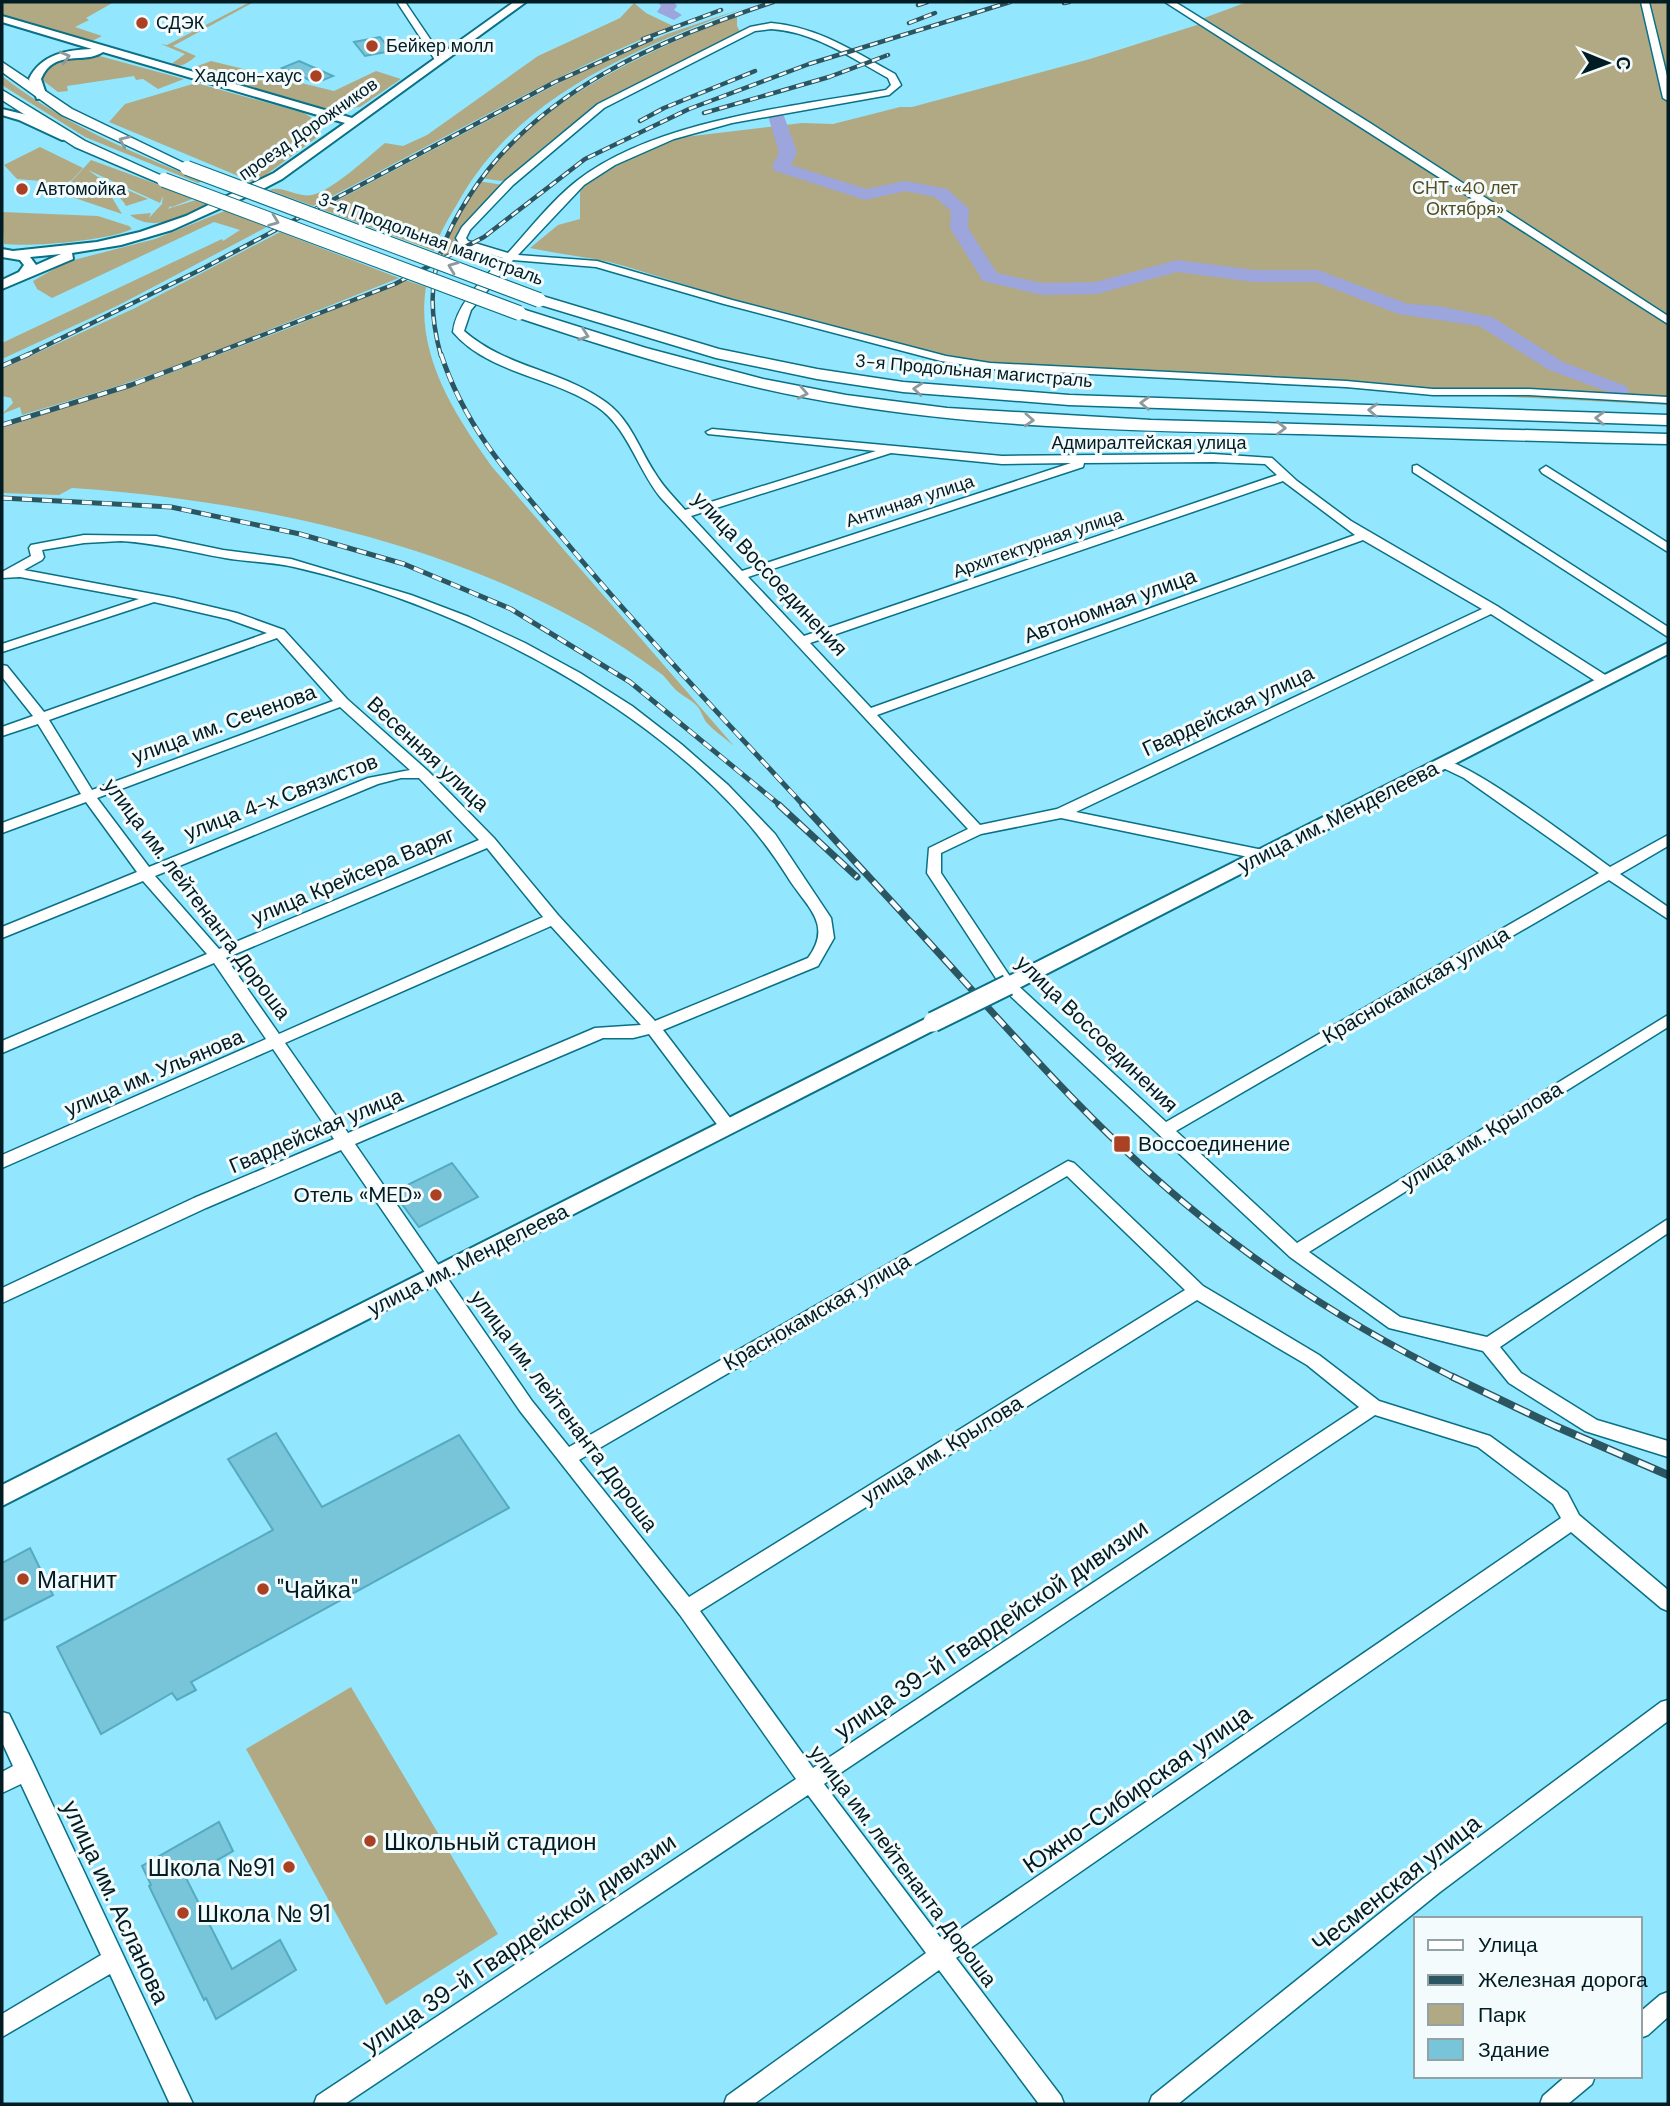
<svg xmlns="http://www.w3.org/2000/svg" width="1670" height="2106" viewBox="0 0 1670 2106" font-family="'DM Sans',sans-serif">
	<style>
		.green { fill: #b1a983 }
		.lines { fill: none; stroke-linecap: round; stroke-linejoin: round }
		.river { fill: #9ca5dc; fill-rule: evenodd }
		.building { fill: #78c4d9; stroke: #55aac0; stroke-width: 2 }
		.minor-casing { stroke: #097085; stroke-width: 3 }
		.major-casing { stroke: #097085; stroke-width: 4 }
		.highway-casing { stroke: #097085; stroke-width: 3 }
		.minor { fill: #fff; fill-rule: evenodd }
		.major { fill: #fff; fill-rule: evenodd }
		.highway { fill: #fff; fill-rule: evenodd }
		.rail-far3-casing { stroke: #2b5661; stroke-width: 4.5 }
		.rail-far2-casing { stroke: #2b5661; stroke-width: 5 }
		.rail-far1-casing { stroke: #2b5661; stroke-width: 7 }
		.rail-casing { stroke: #2b5661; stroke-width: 8 }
		.rail-far3 { stroke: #f3fbfd; stroke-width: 2.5; stroke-dasharray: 8; stroke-linecap: butt }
		.rail-far2 { stroke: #f3fbfd; stroke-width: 3.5; stroke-dasharray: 10; stroke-linecap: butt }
		.rail-far1 { stroke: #f3fbfd; stroke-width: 4.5; stroke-dasharray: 13; stroke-linecap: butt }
		.rail { stroke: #f3fbfd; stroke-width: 5; stroke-dasharray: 17; stroke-linecap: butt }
		.major-bridge-casing { stroke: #097085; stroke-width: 23; stroke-linecap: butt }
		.highway-bridge-casing { stroke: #097085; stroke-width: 16; stroke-linecap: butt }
		.major-bridge { stroke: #fff; stroke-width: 19 }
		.highway-bridge { stroke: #fff; stroke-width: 14 }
		.oneway { stroke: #8d999c }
		.poi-dot { fill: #a94122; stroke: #f3fbfd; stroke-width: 2.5 }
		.labels { text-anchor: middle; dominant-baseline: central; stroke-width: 6; stroke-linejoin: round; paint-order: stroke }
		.far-poi-label { font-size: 18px; fill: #021c23; stroke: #f3fbfd; text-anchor: start }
		.far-street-label { font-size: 18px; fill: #021c23; stroke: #f3fbfd }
		.far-park-label { font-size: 18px; fill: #574d1e; stroke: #f3fbfd }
		.street-label { font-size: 21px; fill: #021c23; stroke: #f3fbfd }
		.poi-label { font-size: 21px; fill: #021c23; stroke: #f3fbfd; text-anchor: start }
		.near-poi-label { font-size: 24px; fill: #021c23; stroke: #f3fbfd; text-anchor: start }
		.near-street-label { font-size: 24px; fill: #021c23; stroke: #f3fbfd }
	</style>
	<rect width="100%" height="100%" fill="#92e7fe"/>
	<!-- green -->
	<path class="green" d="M2,2H114L86,18L89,20L75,27L102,36L92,41L2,15Z
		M250,2H254L173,46L196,56C188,63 181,68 170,65L185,54L161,44L167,45Z
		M1247,2H1668V405L990,370C864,348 746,302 624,266C594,257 561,255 530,248L558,225L580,219V192L585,184L617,165L676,138L802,123L833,124L900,107H912L1090,59L1200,24L1204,18Z
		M634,3L646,13L673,26C548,77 433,145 313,206L269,190C282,185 297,198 312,195C333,190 368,157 385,143L403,146L427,135L538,56L620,18Z
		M741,9C633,50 520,95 460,199C450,216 439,233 434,251L321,209L595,64L667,34Z
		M737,16V26L741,33C658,75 575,109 510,179L501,181L480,178C497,162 510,142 528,128C592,77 662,45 737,16Z
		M96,55L184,79L158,89L143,79L136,80L134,76L67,86L68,91L58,92L41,79C49,56 75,57 96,55Z
		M211,61L334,91L376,71L401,79L360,107L330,110L194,70L195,67Z
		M2,76C63,124 131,152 203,181L198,183L85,137L5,87L2,84Z
		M196,83L304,113L320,123L322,129L316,138L255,183L109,122L125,104Z
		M40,147L83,168L72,180L48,191L41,181L17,179L4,165Z
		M91,160L195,198L172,207L168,206L170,207L167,209L196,200L210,205C187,214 154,234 130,215L151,213L149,218L162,204L163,196L160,203L88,170L98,177L148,199L126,206C116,186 89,186 69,184Z
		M478,181L503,185L463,227L459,233L458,243L463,247L445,256L440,253L442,248Z
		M78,189L111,196L122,214L66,195Z
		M227,210L267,227L119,305L2,359V343L222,239L223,241L240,230L214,222L52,298L37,289L33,281L66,262L155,239Z
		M2,212L98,216L129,226L132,229C107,241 31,247 4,244Z
		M280,232L399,278L196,359L115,387L22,415L20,407L2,414L13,403L11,398L2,396V369L135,308Z
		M405,280L426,287C415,354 455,416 493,468L734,746C725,738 714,731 706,722C702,716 701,709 695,704C689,698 680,695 674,688C669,683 666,677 660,673C499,552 269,501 72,488L59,495L2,493V428L154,379L292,327Z
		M351,1687L498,1934L386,2005L246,1749Z"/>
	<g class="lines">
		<!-- river -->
		<path class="river" d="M658,2H674L677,6L674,10L682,15L674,20L657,12L661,6Z
			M776,111L784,116L797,152L791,165L866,189L905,181L947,189L969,209L968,228L997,273L1042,283L1096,282L1177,260L1254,270H1318L1408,304L1438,306L1492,317L1563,362L1626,386L1629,390L1626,394L1619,396L1549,370L1479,326L1398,314L1316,282H1254L1177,272L1097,294L1042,295L983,281L950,228L951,211L935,197L905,191L865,200L775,171L772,167L779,152L768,116Z"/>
	</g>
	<!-- building -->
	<path class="building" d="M380,37L391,51L365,56L354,42Z
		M299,61L333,76L316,83L282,68Z
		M452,1163L478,1197L419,1227L393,1192Z
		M276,1433L322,1507L459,1435L509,1508L191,1682L196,1690L177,1700L172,1693L101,1734L57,1647L273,1530L228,1459Z
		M30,1548L53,1595L2,1621V1563Z
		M219,1822L233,1851L186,1878L232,1969L280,1940L296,1970L216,2019L206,1998L204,2000L149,1886L151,1885L142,1866Z"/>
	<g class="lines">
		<defs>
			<path id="minor" d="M397,2H405L443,58L441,60H435Z
				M1165,2H1175L1370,123L1668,316V324Z
				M1641,2H1649L1668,80V101L1663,98Z
				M771,23C818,27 855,52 895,74L901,85L889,95L732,123L674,139L615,165L584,185L518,255L597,261L732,300L946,356L990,363L1346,381L1433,389H1529L1668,397V403L1529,395H1433L1346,387L990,369L941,361L724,304L596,267L513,260L471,310L464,331C506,368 563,370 607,403C631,421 639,449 655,473C663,487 675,498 685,510L876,451L708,434L706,432L712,429L1002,456L1213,454L1272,458L1297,481L1351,521L1497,606L1610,678V684H1600L1491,614L1076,812L1263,850L1270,855L1268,858L1263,860L1061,818L981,834L941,853V873L1013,981L1166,1122L1599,873L1464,778L1439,766L1437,763L1439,760C1462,755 1585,849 1610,867L1668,835V846L1620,874L1668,907V919L1609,880L1176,1131L1297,1243L1668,1015V1027L1309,1252L1400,1317L1487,1337L1668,1219V1233L1500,1347L1521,1373L1597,1420L1668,1441V1457L1585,1431L1509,1383L1483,1351L1389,1328L1290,1257L1003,989L927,873L929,848L968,829L661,498C637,469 628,427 596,406C551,376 489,374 453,332C456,304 484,278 503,258L460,245L456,238L462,227L505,181L598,104L750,27ZM771,29C815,32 850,57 888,78L891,85L886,90C790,107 656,120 578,180C553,199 529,230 508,253L468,241L466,238L470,230L513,185L604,108L755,31ZM891,453L1002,464L1071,463L742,571L691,516ZM1213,462L1265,464L1277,475L804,636L748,577L1083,467L1084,463ZM1283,481L1355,535L871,708L810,643ZM1363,540L1482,609L1057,809L980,825L877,715Z
				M1417,465L1668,627V637L1413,472V466Z
				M1546,466L1668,543V552L1542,473L1540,470Z
				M84,535L156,536L223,550L291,559L411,595L469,617L525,643L580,673L632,706L681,744L728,785L775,834L831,918L834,938L818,966L663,1030L734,1123L736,1127L734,1131H722L649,1034L633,1038H603L355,1144L532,1401L569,1447L1068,1161L1074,1163L1203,1286L1319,1355L1379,1401L1490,1436L1567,1492L1579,1515L1668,1590V1611L1661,1608L1571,1532L956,1958L1061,2096L1064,2104H1039L939,1970L754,2104H724L727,2096L926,1953L808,1795L345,2104H314L317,2096L796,1779L680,1615L520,1411L341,1150L206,1208L2,1303V1288L194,1198L334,1139L273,1049L2,1168V1155L266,1039L214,963L2,1053V1041L207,954L143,881L2,938V927L137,872L86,802L2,833V823L81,794L38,724L2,736V727L33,716L2,677V665L7,666L44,712L267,633L228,619L154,602L2,652V644L139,599L20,577L2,578V572L31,556L29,548L31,545ZM121,541C157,543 190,552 225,558C248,562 271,562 294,567C467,606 691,722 787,876C805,906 834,923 808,958L655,1021L558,915L494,838L428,771L347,699L284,630L237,613L174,598L24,570L42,560L44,557L42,550L84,543ZM277,638L333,701L92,790L49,720ZM340,707L410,770L368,778L149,867L97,798ZM401,778H419L479,840L219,949L155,876L378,784ZM487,848L543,917L279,1034L226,958ZM551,926L641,1025L595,1028L348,1133L285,1043ZM1067,1176L1185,1290L689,1597L579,1460ZM1197,1300L1307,1365L1359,1407L813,1768L700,1611ZM1375,1415L1478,1447L1553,1504L1561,1518L943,1941L824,1784Z
				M1668,1700V1721L1440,1892L1178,2104H1149L1152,2096L1424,1878L1661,1702Z
				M2,1712L9,1714L33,1763L193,2104H170L110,1974L2,2037V2014L101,1955L21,1784L2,1793V1772L13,1766L2,1742Z
				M1668,1992V2017L1648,2035L1640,2038V2012L1660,1995Z
				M1566,2076H1595L1592,2084L1568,2104H1540L1543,2096Z"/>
			<path id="major" d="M514,2H526L282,179L261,190L172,230L121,245L72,253L73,259L2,289V280L19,272L24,265L20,260L2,257V249L13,251L97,242L140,232L186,216L274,173L345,123L103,52C84,65 54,48 41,79L47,97L37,99L29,79C41,54 67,50 92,49L2,22V16L352,118ZM61,254L36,265L30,257Z
				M2,109L27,115L72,137L62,140L19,120L2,115Z
				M1668,643V654L1015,990H1001L999,985L1001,980Z
				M933,1015L940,1017L942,1022L940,1027L2,1506V1485Z"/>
			<path id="highway" d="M2,62L72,109L194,168L192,171H182L62,115L2,72Z
				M2,90L85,141L171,180L169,183H159L75,147L2,100Z
				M539,295L719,349L817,369L903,382L1069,395L1668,415V425L1069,405L903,392L817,379L716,358L534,303L531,300L534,297Z
				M519,308L646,348L763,379L846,395L947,408L1151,420L1668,434V444C1545,442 1422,437 1299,434C1148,431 997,429 848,405C734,387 623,353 513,316L511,313Z"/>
		</defs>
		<!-- minor casing -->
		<use href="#minor" class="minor-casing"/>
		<!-- major casing -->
		<use href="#major" class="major-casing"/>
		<!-- highway casing -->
		<use href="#highway" class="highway-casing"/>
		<!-- minor -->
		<use href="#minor" class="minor"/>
		<!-- major -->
		<use href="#major" class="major"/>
		<!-- highway -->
		<use href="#highway" class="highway"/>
		<defs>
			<path id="rail-far3" d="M1064,3L1069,2
				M918,5L927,2
				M909,23L935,13
				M643,39L721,10
				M704,113L829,77L888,55
				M640,121L664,108L755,71
				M25,356L202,269L555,82L651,39
				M208,356L395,284L484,237L585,159L689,109L809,64L1010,2
				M441,356C423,291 434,251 470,195C539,89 658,41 773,2"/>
			<path id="rail-far2" d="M441,354C466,431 515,482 566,542C642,633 724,719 804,806
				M2,366L29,354
				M2,425L131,385L213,354
				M2,498L171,507L300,534L404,564L511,609L630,682L781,806"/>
			<path id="rail-far1" d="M779,805L857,877
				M803,805C856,863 910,921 963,980C1037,1062 1112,1145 1199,1215C1278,1280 1366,1334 1457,1379"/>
			<path id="rail" d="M1453,1377L1555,1426L1668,1475"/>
		</defs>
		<!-- rail-far3 casing -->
		<use href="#rail-far3" class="rail-far3-casing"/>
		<!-- rail-far2 casing -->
		<use href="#rail-far2" class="rail-far2-casing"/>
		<!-- rail-far1 casing -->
		<use href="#rail-far1" class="rail-far1-casing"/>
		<!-- rail casing -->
		<use href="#rail" class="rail-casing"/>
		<!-- rail-far3 -->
		<use href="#rail-far3" class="rail-far3"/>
		<!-- rail-far2 -->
		<use href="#rail-far2" class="rail-far2"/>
		<!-- rail-far1 -->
		<use href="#rail-far1" class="rail-far1"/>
		<!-- rail -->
		<use href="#rail" class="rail"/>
		<defs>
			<path id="major-bridge" d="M933,1022L1008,985"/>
			<path id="highway-bridge" d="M187,168L539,300
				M164,180L519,313"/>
		</defs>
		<!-- major-bridge casing -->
		<use href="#major-bridge" class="major-bridge-casing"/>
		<!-- highway-bridge casing -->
		<use href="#highway-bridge" class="highway-bridge-casing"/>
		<!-- major-bridge -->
		<use href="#major-bridge" class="major-bridge"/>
		<!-- highway-bridge -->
		<use href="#highway-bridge" class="highway-bridge"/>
	</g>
	<!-- one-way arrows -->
	<defs><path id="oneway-chevron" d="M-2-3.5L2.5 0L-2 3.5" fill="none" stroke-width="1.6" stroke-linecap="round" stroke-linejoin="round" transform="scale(1.75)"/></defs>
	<g class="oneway">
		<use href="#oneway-chevron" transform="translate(65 57) rotate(-15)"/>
		<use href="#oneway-chevron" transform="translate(124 141) rotate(-156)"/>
		<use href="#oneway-chevron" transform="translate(274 221) rotate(21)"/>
		<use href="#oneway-chevron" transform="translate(453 267) rotate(-159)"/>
		<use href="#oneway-chevron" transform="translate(584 335) rotate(19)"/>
		<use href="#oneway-chevron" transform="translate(918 389) rotate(-175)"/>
		<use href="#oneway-chevron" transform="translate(803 393) rotate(11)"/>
		<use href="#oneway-chevron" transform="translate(1145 403) rotate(-178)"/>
		<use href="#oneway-chevron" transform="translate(1373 410) rotate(-178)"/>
		<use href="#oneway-chevron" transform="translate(1600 418) rotate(-178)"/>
		<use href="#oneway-chevron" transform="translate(1029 420) rotate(3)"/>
		<use href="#oneway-chevron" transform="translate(1281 428) rotate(1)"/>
	</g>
	<!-- markers -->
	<g class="poi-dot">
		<circle cx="142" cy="23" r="7"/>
		<circle cx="372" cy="46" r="7"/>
		<circle cx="316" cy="76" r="7"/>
		<circle cx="22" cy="189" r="7"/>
		<rect x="1113" y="1135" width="18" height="18" rx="3.5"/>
		<circle cx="436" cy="1195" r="7"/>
		<circle cx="23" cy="1579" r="7"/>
		<circle cx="263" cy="1589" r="7"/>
		<circle cx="370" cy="1841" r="7"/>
		<circle cx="289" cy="1867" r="7"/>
		<circle cx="183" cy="1913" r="7"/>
	</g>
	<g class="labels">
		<!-- far-poi labels -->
		<g class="far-poi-label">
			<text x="156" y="23">СДЭК</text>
			<text x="386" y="46">Бейкер молл</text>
			<text x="302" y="76" text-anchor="end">Хадсон-хаус</text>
			<text x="36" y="189">Автомойка</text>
		</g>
		<!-- far-street labels -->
		<g class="far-street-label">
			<text transform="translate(308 129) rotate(-35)">проезд Дорожников</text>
			<text transform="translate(431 239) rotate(20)">3-я Продольная магистраль</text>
			<text transform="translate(974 371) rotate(5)">3-я Продольная магистраль</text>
			<text x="1149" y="443">Адмиралтейская улица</text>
			<text transform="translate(910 501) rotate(-18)">Античная улица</text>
			<text transform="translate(1038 543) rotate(-19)">Архитектурная улица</text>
		</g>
		<!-- far-park labels -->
		<g class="far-park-label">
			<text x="1465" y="188">СНТ «40 лет<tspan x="1465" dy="21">Октября»</tspan></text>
		</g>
		<!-- street labels -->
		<g class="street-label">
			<text transform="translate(770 574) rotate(47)">улица Воссоединения</text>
			<text transform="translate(1110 606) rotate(-20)">Автономная улица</text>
			<text transform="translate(1228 711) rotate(-25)">Гвардейская улица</text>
			<text transform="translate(224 724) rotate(-20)">улица им. Сеченова</text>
			<text transform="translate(428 754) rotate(43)">Весенняя улица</text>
			<text transform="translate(281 797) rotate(-21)">улица 4-х Связистов</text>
			<text transform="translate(1338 817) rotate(-27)">улица им. Менделеева</text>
			<text transform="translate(353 876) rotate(-23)">улица Крейсера Варяг</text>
			<text transform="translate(197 899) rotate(53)">улица им. лейтенанта Дороша</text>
			<text transform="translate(1416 985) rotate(-30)">Краснокамская улица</text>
			<text transform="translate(1097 1034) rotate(44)">улица Воссоединения</text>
			<text transform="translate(154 1073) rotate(-23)">улица им. Ульянова</text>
			<text transform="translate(316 1131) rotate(-23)">Гвардейская улица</text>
			<text transform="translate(1482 1136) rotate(-32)">улица им. Крылова</text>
			<text transform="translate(468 1260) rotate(-27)">улица им. Менделеева</text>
			<text transform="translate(817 1312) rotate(-30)">Краснокамская улица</text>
			<text transform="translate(564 1411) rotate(53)">улица им. лейтенанта Дороша</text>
			<text transform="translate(942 1450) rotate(-32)">улица им. Крылова</text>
			<text transform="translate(903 1866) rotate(53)">улица им. лейтенанта Дороша</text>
		</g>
		<!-- poi labels -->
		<g class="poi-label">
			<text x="1138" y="1144">Воссоединение</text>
			<text x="422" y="1195" text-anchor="end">Отель «MED»</text>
		</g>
		<!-- near-poi labels -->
		<g class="near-poi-label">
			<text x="37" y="1579">Магнит</text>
			<text x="277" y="1589">"Чайка"</text>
			<text x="384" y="1841">Школьный стадион</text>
			<text x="275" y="1867" text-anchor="end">Школа №91</text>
			<text x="197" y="1913">Школа № 91</text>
		</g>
		<!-- near-street labels -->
		<g class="near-street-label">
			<text transform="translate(991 1629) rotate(-34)">улица 39-й Гвардейской дивизии</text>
			<text transform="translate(1137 1789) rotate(-35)">Южно-Сибирская улица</text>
			<text transform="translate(1396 1883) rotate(-38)">Чесменская улица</text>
			<text transform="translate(116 1902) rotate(65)">улица им. Асланова</text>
			<text transform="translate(519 1943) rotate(-34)">улица 39-й Гвардейской дивизии</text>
		</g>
	</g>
	<!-- border -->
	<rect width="1670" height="2106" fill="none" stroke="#021c23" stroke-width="7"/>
	<!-- legend -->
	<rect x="1414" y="1917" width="228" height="161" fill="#f3fbfd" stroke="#93a2a6" stroke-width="2"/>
	<rect x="1428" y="1940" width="35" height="10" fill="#ffffff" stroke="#93a2a6" stroke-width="2"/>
	<text x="1478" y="1952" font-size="21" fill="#021c23">Улица</text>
	<rect x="1428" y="1975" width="35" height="10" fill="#2b5661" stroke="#93a2a6" stroke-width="2"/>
	<text x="1478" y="1987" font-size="21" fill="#021c23">Железная дорога</text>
	<rect x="1428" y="2004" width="35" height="21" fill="#b1a983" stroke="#93a2a6" stroke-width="2"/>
	<text x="1478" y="2022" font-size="21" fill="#021c23">Парк</text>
	<rect x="1428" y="2039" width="35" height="21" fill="#78c4d9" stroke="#93a2a6" stroke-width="2"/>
	<text x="1478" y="2057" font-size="21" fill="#021c23">Здание</text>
	<!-- north arrow -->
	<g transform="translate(1607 63) rotate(91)" stroke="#f3fbfd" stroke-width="5" paint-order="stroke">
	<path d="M0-5L12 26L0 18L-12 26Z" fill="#021c23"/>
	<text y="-10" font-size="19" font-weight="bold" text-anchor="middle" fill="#021c23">С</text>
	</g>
</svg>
